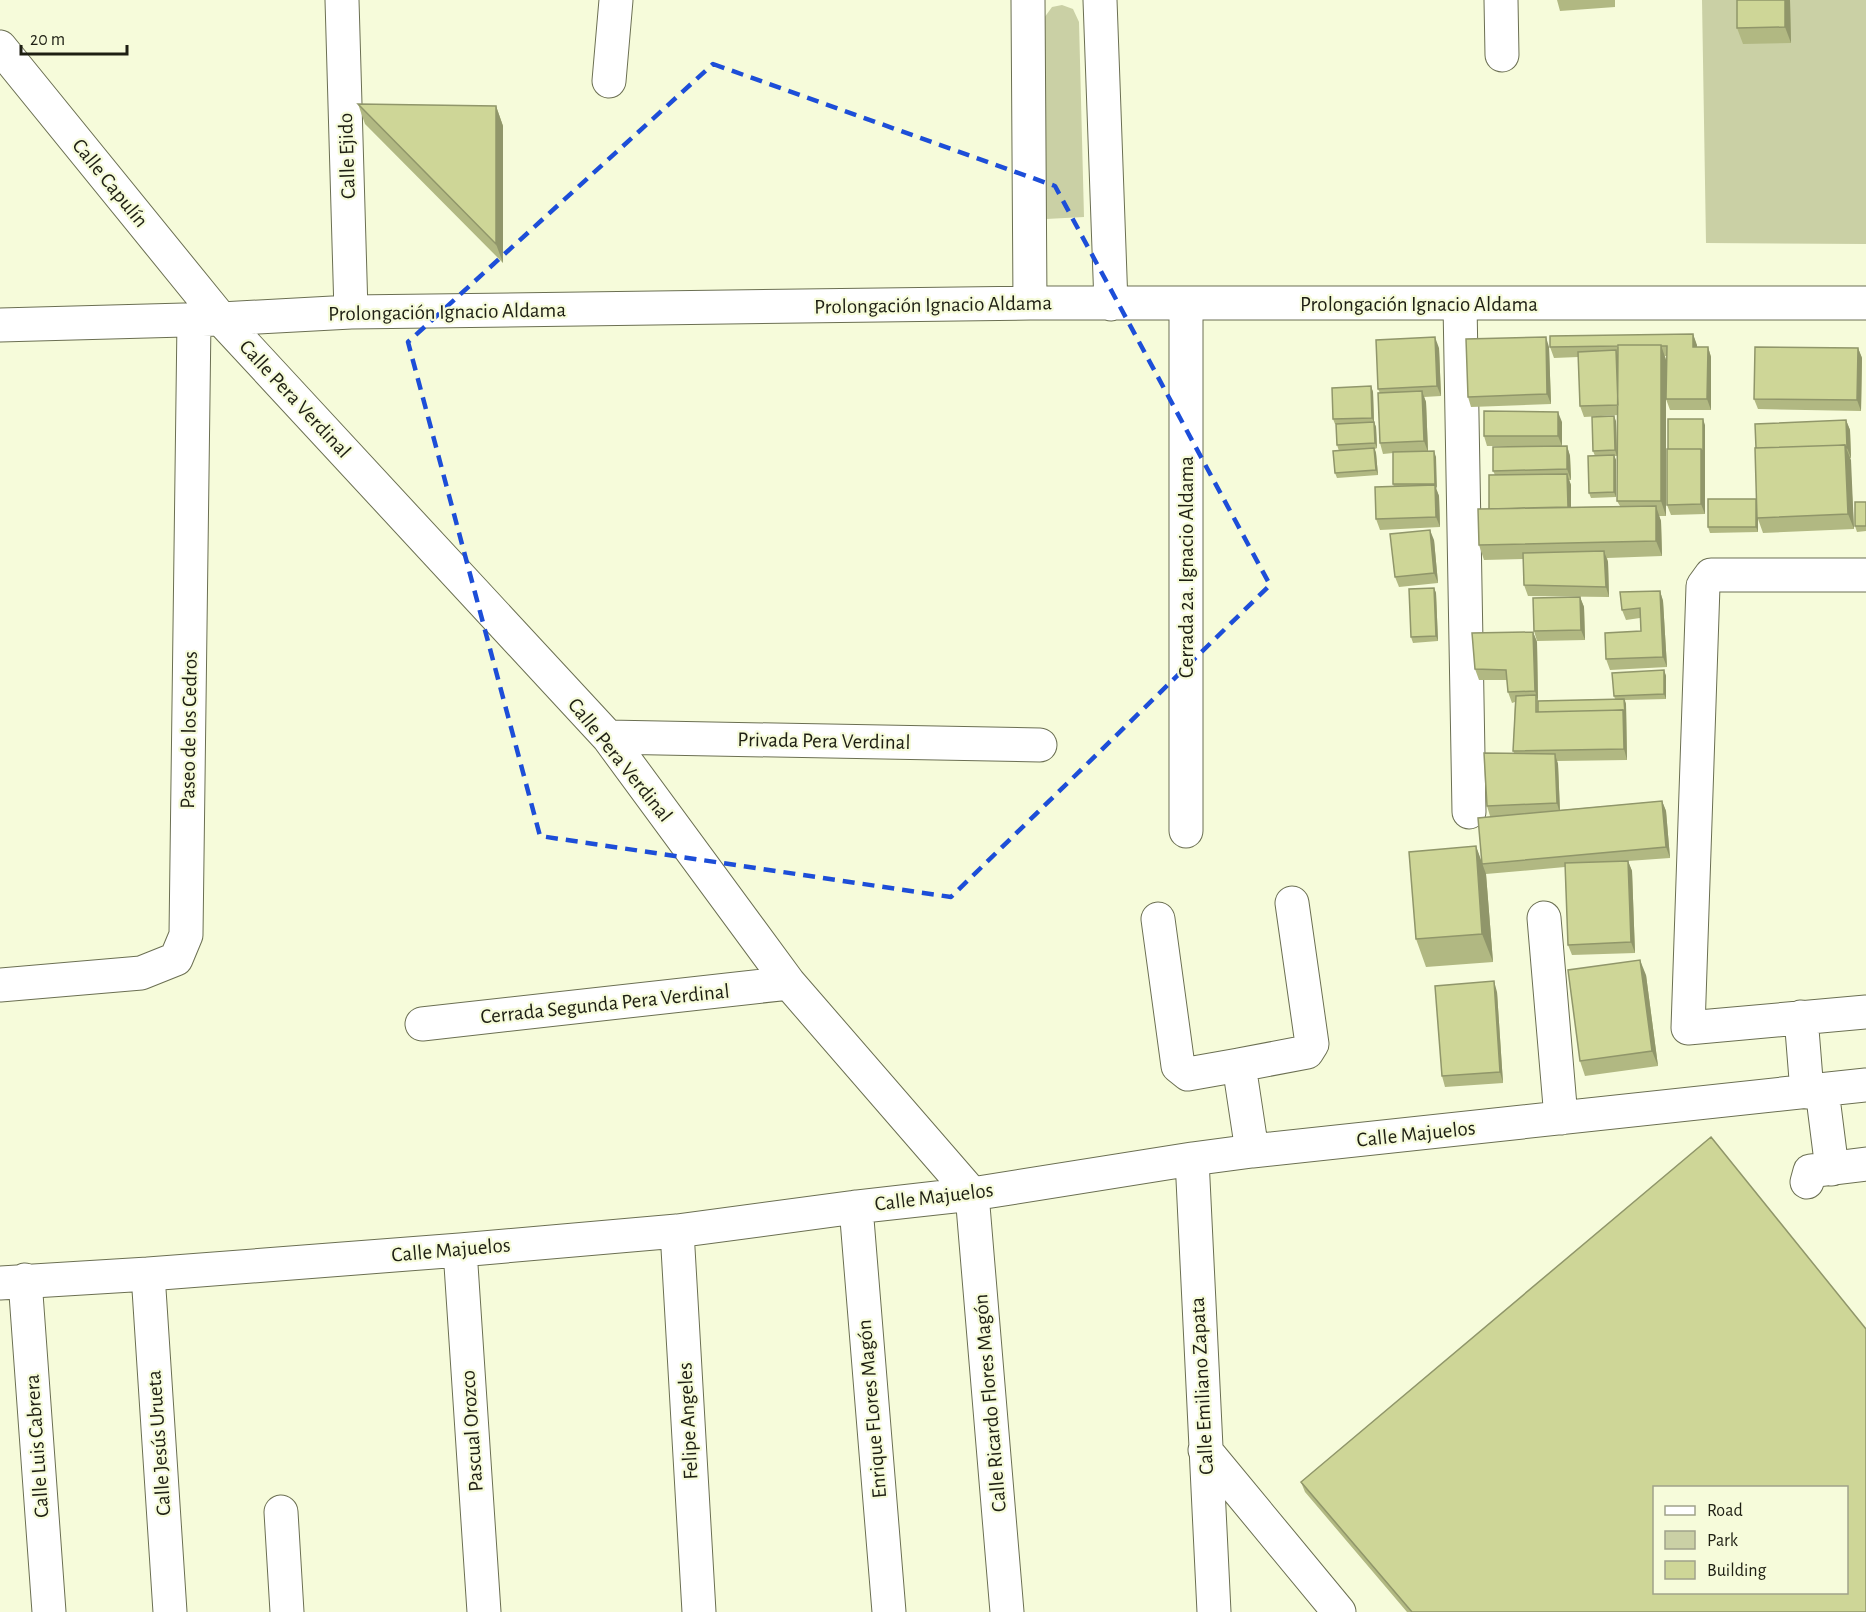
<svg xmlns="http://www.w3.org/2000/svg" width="1866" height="1612" viewBox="0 0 1866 1612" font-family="'Alegreya Sans',sans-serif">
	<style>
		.green { fill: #cad0a5 }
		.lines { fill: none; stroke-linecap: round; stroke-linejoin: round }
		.minor-casing { stroke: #6b6f52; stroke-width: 35 }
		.minor { stroke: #fff; stroke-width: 33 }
		.wall { fill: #b1b882 }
		.shaded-wall { fill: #90966a }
		.building { fill: #ced697; stroke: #90966a; stroke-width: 1.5; fill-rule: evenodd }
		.marked { fill: none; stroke: #1d4ed8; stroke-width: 4.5; stroke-dasharray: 12 8; stroke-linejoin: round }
		.labels { text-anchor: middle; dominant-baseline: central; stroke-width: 4.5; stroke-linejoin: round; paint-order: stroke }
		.street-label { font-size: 21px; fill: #1e1f13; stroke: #f6fbda }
	</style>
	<rect width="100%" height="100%" fill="#f6fbda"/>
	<!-- green -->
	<path class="green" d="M1702,0H1866V244L1706,243Z
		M1062,5L1073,9L1079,22L1084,217L1046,219L1044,18L1052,7Z"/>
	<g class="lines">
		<defs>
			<path id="minor" d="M342,0L351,312
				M1028,0L1030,303
				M1100,0L1111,304
				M1501,0L1502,55
				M0,47L221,319L608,737L789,983L972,1194L1007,1612
				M609,81L616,0
				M1186,303V831
				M1460,304L1469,812
				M0,325L221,319L351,312L1030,303H1866
				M1866,575H1711L1703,586L1688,1028L1866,1012
				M608,737L1040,745
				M1544,918L1561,1118
				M1158,919L1178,1066L1188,1074L1239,1065L1252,1151
				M0,985L141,973L176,959L186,935L194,320
				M1801,1017L1807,1092
				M422,1024L789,983
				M1239,1065L1307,1052L1312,1044L1292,903
				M1822,1090L1832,1169
				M1192,1159L1214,1612
				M1807,1182L1810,1171L1866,1164
				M856,1207L889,1612
				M677,1231L699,1612
				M460,1250L484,1612
				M148,1274L170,1612
				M25,1280L49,1612
				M0,1283L148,1274L460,1250L677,1231L856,1207L972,1194L1192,1159L1252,1151L1866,1085
				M1205,1450L1339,1612
				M281,1512L287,1612"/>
		</defs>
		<!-- minor casing -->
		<use href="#minor" class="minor-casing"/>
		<!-- minor -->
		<use href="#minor" class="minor"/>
	</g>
	<!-- wall -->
	<path class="wall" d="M1557,0H1615V7L1560,11Z
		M1790,0L1791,43L1743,44L1737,28Z
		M358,104L496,106L503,126V263L365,124Z
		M1693,334L1697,347H1708L1711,357V410H1670L1666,399L1667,356H1665L1666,360V516H1659L1661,521L1662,556L1607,558L1608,562L1609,597L1528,596L1524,585L1523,559L1484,560L1479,545L1489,509L1495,475L1493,471L1555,446H1487L1484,436L1562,422V446H1567L1570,456L1571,480H1569L1571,485V507L1620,506L1617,501L1618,415L1584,417L1580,406L1578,357L1554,358L1550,347Z
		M1549,347L1551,404L1471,407L1468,397Z
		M1439,348L1441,396L1424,397L1426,402L1428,451L1436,457V489L1439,496L1440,527L1380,530L1376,519L1394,487L1393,484V453L1383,454L1380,443V393L1378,389Z
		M1858,348L1862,358L1861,411L1758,409L1754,399Z
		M1371,386L1373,392L1374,422L1376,427L1377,448L1375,449L1376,453L1378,475L1337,478L1335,473L1339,451L1337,445L1336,424H1335L1333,419Z
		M1846,420L1850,430L1851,458H1850L1854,529L1763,533L1758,519V532L1710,533L1708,527L1756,499Z
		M1616,421L1617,456H1614L1616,460V497L1591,498L1589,493L1595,456L1593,451Z
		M1705,425V514L1671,515L1667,505L1668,449Z
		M1866,502V531L1857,532L1855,526Z
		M1434,540L1438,583L1399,587L1395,577Z
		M1434,588L1436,593L1438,641L1413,643L1411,637Z
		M1660,591L1663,601L1667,667L1610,670L1606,659L1641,631L1640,618L1626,620L1622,610Z
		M1580,597L1584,607L1585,640L1537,641L1534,631Z
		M1533,632L1537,642L1538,701L1615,699L1614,696L1664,670L1666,676V699L1625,700L1626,704L1627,760L1557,761L1558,764L1560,810L1662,801L1666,811L1670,858L1628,861L1632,871L1635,953L1572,955L1568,945L1565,867L1486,874L1493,962L1426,967L1416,939L1476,846L1482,864L1490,816L1487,806L1514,753L1513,751L1515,702L1512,703L1508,692L1507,680H1479L1475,669Z
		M1646,975L1658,1066L1585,1076L1580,1061Z
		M1497,992L1503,1083L1445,1087L1442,1076Z
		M1301,1482L1866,1612H1407L1305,1492Z"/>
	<!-- shaded-wall -->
	<path class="shaded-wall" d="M1785,0H1790L1791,43L1785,27Z
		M496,106L503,126V263L496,244Z
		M1693,334L1697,345L1696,357L1693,347Z
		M1435,337L1439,348L1441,396L1437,386Z
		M1546,337L1549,347L1551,404L1547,394Z
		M1661,345L1666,360V516L1661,501Z
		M1708,347L1711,357V410L1707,399Z
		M1858,348L1862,358L1861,411L1857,400Z
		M1616,350L1620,361L1618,405Z
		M1371,386L1373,392L1374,423L1372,418Z
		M1422,391L1426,402L1428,452L1424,441Z
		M1558,412L1562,422V446L1558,436Z
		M1614,416L1616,421L1617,456L1615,450Z
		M1703,419L1705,425V514L1701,504V449Z
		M1846,420L1850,430L1851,458L1847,448Z
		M1374,422L1376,427L1377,448L1375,443Z
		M1845,445L1851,460L1854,529L1848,514Z
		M1567,446L1570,456L1571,480L1567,469Z
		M1374,448L1376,453L1378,475L1376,470Z
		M1434,451L1436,457L1437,489L1435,484Z
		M1614,455L1616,460V497L1614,492Z
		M1567,474L1571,485V519L1568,509Z
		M1435,485L1439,496L1440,527L1436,517Z
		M1756,499L1758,504V532L1756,527Z
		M1656,506L1661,521L1662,556L1656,541Z
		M1430,530L1434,540L1438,583L1434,573Z
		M1604,551L1608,562L1609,597L1606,587Z
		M1434,588L1436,593L1438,641L1436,636Z
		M1660,591L1663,601L1667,667L1663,657Z
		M1580,597L1584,607L1585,640L1581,630Z
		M1533,632L1537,642L1538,701L1535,691Z
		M1664,670L1666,676V699L1664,694Z
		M1624,699L1626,704L1627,760L1624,749L1623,710Z
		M1555,754L1558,764L1560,814L1557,803Z
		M1662,801L1666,811L1670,858L1666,847Z
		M1476,846L1486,874L1493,962L1482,934Z
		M1628,861L1632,871L1635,953L1631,942Z
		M1640,960L1646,975L1658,1066L1652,1051Z
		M1494,981L1497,992L1503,1083L1500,1072Z"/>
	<!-- building -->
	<path class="building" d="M1737,0H1785V27L1737,28Z
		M358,104L496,106V244Z
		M1693,334V347H1708L1707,399H1666L1667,346H1661V345H1618V346L1550,347V336Z
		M1435,337L1437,386L1378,389L1376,340Z
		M1546,337L1547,394L1468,397L1466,339Z
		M1618,345H1661V501H1617Z
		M1755,347L1858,348L1857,400L1754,399Z
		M1616,350L1618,405L1580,406L1578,352Z
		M1371,386L1372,418L1333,419L1332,388Z
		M1422,391L1424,441L1380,443L1378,393Z
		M1484,411L1558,412V436H1484Z
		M1614,416L1615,450L1593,451L1592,417Z
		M1668,419H1703V454L1701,449H1668Z
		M1846,420L1847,448H1846L1845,445L1756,448L1755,424Z
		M1374,422L1375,443L1337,445L1336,424Z
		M1845,445L1848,514L1757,518L1755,448Z
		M1567,446V469L1493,471V447Z
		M1374,448L1376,470L1335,473L1333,451Z
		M1667,449H1701V504L1667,505Z
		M1434,451L1435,484H1393V452Z
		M1614,455V492L1589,493L1588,456Z
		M1567,474L1568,507L1489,509V475Z
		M1435,485L1436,517L1376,519L1375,487Z
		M1708,499H1756V527H1708Z
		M1855,502H1866V526H1855Z
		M1656,506V541L1479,545L1478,509Z
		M1430,530L1434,573L1395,577L1390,534Z
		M1604,551L1606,587L1524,585L1523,553Z
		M1434,588L1436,636L1411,637L1409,589Z
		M1660,591L1663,657L1606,659L1605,633L1641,631L1640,608L1622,610L1620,592Z
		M1580,597L1581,630L1534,631L1533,598Z
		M1533,632L1535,691L1508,692L1506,670L1475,669L1472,633Z
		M1664,670V694L1614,696L1612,673Z
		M1536,695V712L1623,710L1624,749L1513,751L1516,696Z
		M1624,699L1625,715L1623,710L1538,712V701Z
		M1484,753L1555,754L1557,803L1487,806Z
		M1662,801L1666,847L1482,864L1478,818Z
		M1476,846L1482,934L1416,939L1409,852Z
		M1628,861L1631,942L1568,945L1565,863Z
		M1640,960L1652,1051L1580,1061L1568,970Z
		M1494,981L1500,1072L1442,1076L1435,986Z
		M1711,1137L1866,1329V1612H1412L1301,1482ZM1654,1488H1846V1593H1654Z"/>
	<!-- marked area -->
	<path class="marked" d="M713,64L1055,186L1270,585L951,897L540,836L408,342Z"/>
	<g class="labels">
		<!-- street labels -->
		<g class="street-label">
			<text transform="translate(347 156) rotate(-92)">Calle Ejido</text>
			<text transform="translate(110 183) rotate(51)">Calle Capulín</text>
			<text x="1419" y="304">Prolongación Ignacio Aldama</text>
			<text transform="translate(933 305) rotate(-1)">Prolongación Ignacio Aldama</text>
			<text transform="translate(447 312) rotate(-1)">Prolongación Ignacio Aldama</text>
			<text transform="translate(295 399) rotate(47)">Calle Pera Verdinal</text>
			<text transform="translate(1186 567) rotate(-90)">Cerrada 2a. Ignacio Aldama</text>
			<text transform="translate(189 730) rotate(-89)">Paseo de los Cedros</text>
			<text transform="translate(824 741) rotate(1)">Privada Pera Verdinal</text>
			<text transform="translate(620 760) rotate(51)">Calle Pera Verdinal</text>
			<text transform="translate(605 1004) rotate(-6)">Cerrada Segunda Pera Verdinal</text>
			<text transform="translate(1416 1134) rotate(-6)">Calle Majuelos</text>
			<text transform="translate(934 1197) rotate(-7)">Calle Majuelos</text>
			<text transform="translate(451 1250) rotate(-5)">Calle Majuelos</text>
			<text transform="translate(1202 1386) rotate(-93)">Calle Emiliano Zapata</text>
			<text transform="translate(990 1403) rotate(-95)">Calle Ricardo Flores Magón</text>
			<text transform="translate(872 1409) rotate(-95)">Enrique FLores Magón</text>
			<text transform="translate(688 1421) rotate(-93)">Felipe Angeles</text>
			<text transform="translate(472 1431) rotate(-94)">Pascual Orozco</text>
			<text transform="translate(159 1443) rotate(-94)">Calle Jesús Urueta</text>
			<text transform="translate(37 1446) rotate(-94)">Calle Luis Cabrera</text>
		</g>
	</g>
	<!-- legend -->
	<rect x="1653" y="1486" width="195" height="108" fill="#f6fbda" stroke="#a0a38a" stroke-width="1.5"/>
	<rect x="1665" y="1506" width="30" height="9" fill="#ffffff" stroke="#a0a38a" stroke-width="1.5"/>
	<text x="1707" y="1516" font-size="18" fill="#1e1f13">Road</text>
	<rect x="1665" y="1531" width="30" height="18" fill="#cad0a5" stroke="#a0a38a" stroke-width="1.5"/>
	<text x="1707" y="1546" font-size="18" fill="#1e1f13">Park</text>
	<rect x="1665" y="1561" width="30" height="18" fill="#ced697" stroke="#a0a38a" stroke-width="1.5"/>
	<text x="1707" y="1576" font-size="18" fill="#1e1f13">Building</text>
	<!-- scale -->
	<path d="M21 45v9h106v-9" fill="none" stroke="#1e1f13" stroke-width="3"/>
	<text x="30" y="45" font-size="18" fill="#1e1f13" stroke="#f6fbda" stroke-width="4.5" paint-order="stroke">20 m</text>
</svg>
